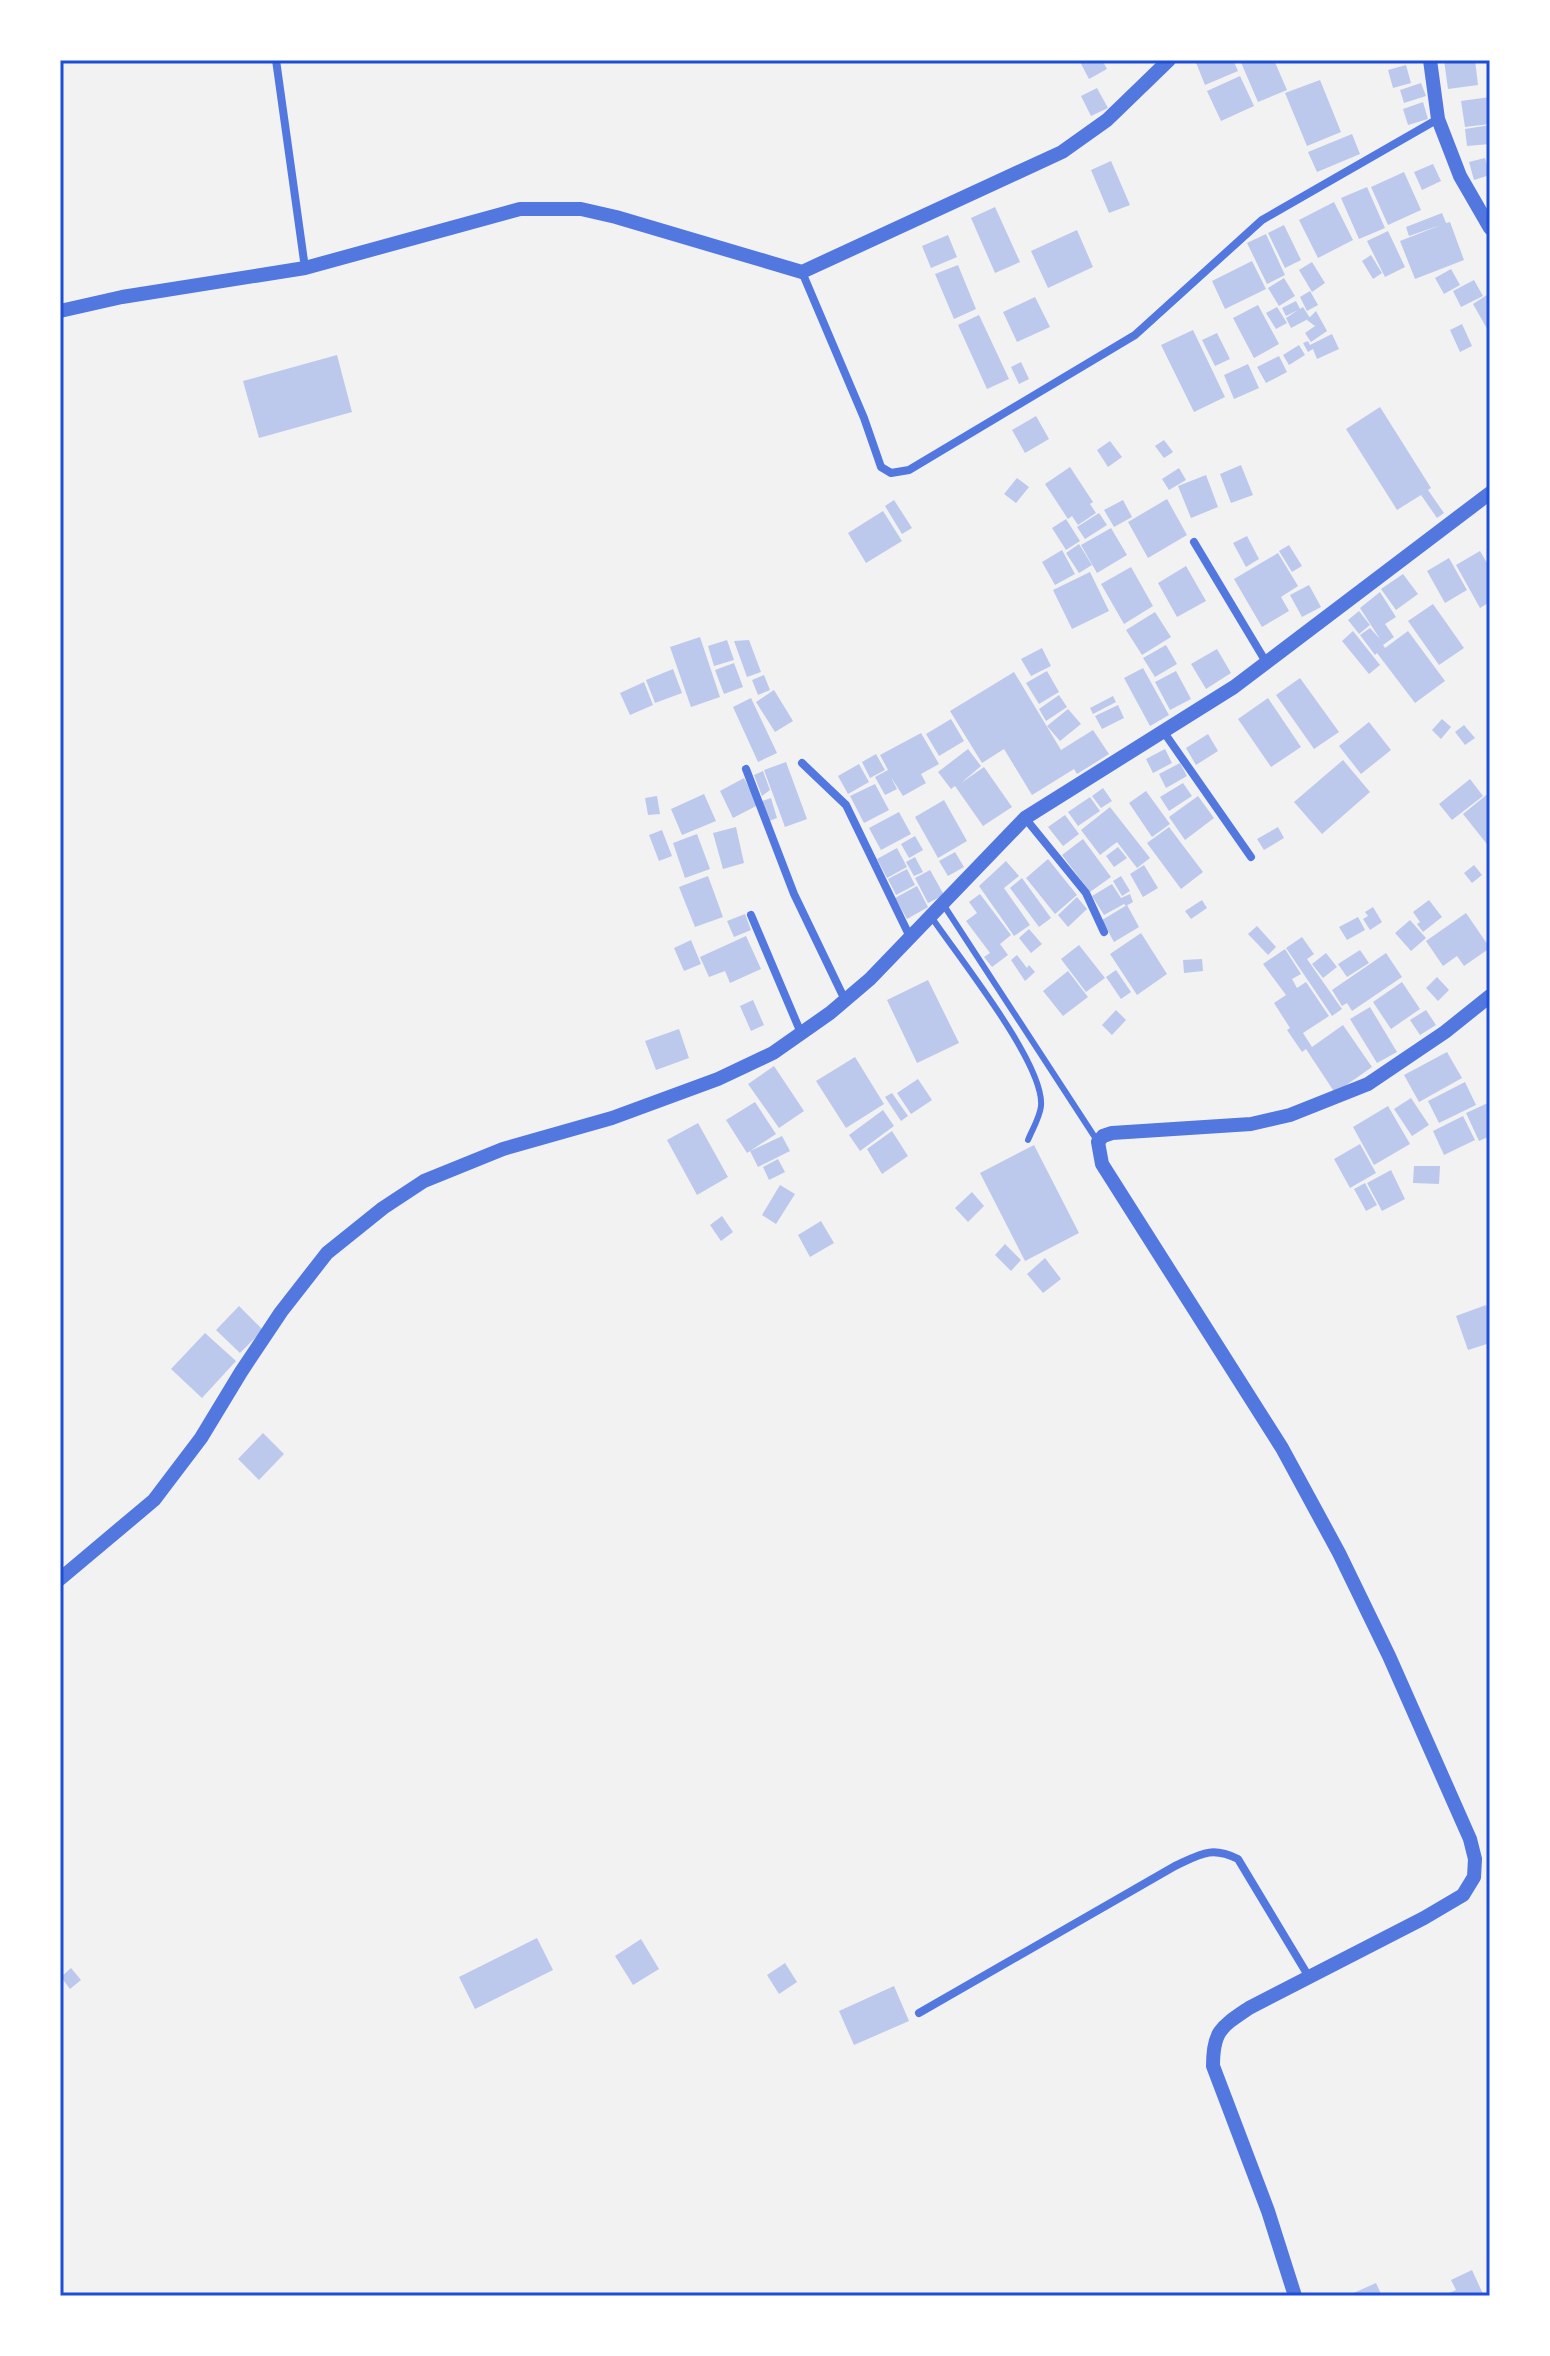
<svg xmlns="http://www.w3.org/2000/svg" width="1550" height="2356" viewBox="0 0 1550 2356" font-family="'Public Sans',sans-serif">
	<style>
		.building { fill: #bdc9ec }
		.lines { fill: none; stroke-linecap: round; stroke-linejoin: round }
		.service { stroke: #5277de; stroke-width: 6 }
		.minor { stroke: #5277de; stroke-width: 8 }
		.tertiary { stroke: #5277de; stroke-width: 14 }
		.neatline { fill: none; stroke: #1d4ed8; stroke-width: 3 }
	</style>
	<rect width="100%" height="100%" fill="#f2f2f2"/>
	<!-- building -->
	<path class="building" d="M1079,60H1102L1107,69L1089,79Z
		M1195,60H1233L1238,71L1205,85Z
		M1240,60H1274L1287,90L1258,102Z
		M1444,60H1475L1478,85L1448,89Z
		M1406,65L1411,83L1393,88L1388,70Z
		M1240,76L1254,106L1221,121L1207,91Z
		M1320,80L1341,132L1307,146L1285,93Z
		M1421,83L1426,96L1404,103L1400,90Z
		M1097,88L1108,108L1091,116L1081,96Z
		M1490,97V124L1465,127L1461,101Z
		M1423,102L1428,119L1408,125L1403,109Z
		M1490,125V144L1467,146L1465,129Z
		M1352,134L1360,154L1317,172L1308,152Z
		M1485,158L1490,175L1474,180L1469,162Z
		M1111,161L1130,205L1109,213L1091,170Z
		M1433,164L1441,181L1422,190L1414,172Z
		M1404,172L1421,210L1388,225L1371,187Z
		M1367,187L1385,228L1359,239L1341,198Z
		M1334,202L1353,240L1318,258L1299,220Z
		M995,207L1020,262L995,273L971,218Z
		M1442,213L1446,223L1450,222L1464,260L1415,279L1400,241L1441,225L1409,236L1406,227Z
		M1284,225L1301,260L1285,268L1268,233Z
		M1077,230L1093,267L1048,288L1031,251Z
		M1388,231L1405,267L1385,277L1367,241Z
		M1266,234L1285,275L1267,284L1247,243Z
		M948,235L957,257L931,268L922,246Z
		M1371,255L1382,273L1373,279L1362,261Z
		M1252,261L1266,289L1225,309L1212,281Z
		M1312,262L1325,283L1312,292L1299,270Z
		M958,265L976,309L954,319L935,274Z
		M1451,269L1460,285L1444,294L1435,278Z
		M1284,278L1295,296L1279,306L1268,288Z
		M1474,280L1483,296L1461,307L1453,291Z
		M1310,291L1318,305L1307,311L1300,297Z
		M1490,293V334L1473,304Z
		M1035,297L1050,327L1017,342L1003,312Z
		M1296,301L1300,309L1303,307L1310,318L1291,328L1286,318L1298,310L1286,316L1282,308Z
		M1258,305L1279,344L1254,358L1233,318Z
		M1277,307L1287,323L1276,329L1266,313Z
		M1316,311L1327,331L1311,342L1305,333L1315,326L1307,320Z
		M979,315L1009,379L987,389L958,325Z
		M1462,324L1472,346L1460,352L1450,330Z
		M1193,330L1225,397L1194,412L1161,345Z
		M1217,333L1230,359L1215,366L1202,340Z
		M1332,334L1339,349L1317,359L1313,349L1308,352L1303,343L1308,341L1310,345Z
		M1299,345L1305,355L1289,365L1283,355Z
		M337,355L352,412L259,438L243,381Z
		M1279,356L1287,372L1266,383L1257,367Z
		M1021,362L1029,379L1019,384L1011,367Z
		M1248,364L1259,388L1234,399L1224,375Z
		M1380,407L1431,488L1428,490L1444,513L1437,518L1421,495L1397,510L1346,429Z
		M1036,416L1049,439L1025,453L1012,430Z
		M1164,440L1173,452L1164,458L1155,446Z
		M1110,441L1122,457L1108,467L1097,450Z
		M1241,465L1253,495L1231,503L1220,474Z
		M1070,467L1093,502L1090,504L1096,513L1078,525L1072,516L1068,519L1045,484Z
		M1179,468L1186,480L1169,490L1162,479Z
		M1206,475L1218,507L1191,518L1178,486Z
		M1017,478L1029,487L1016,503L1004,494Z
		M1167,499L1187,535L1148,558L1128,522Z
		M894,500L912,528L902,534L885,506Z
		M1123,500L1132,517L1114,527L1104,510Z
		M883,511L902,541L866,563L848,533Z
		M1099,513L1107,525L1085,539L1077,527Z
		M1066,519L1080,541L1066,550L1052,528Z
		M1111,528L1127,555L1097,573L1081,545Z
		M1247,536L1259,559L1246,567L1233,543Z
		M1079,544L1092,565L1079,573L1066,553Z
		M1289,545L1302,566L1292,572L1279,551Z
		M1062,550L1075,574L1055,585L1042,562Z
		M1480,551L1490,568V602L1480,608L1456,565Z
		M1278,553L1298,586L1281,597L1289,611L1262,627L1234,579Z
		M1449,558L1467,590L1445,603L1427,571Z
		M1186,566L1206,601L1177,617L1158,583Z
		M1131,567L1153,606L1124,624L1101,584Z
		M1090,572L1109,611L1072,629L1053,590Z
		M1403,574L1418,594L1396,610L1381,589Z
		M1309,585L1321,607L1302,617L1290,595Z
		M1380,592L1396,617L1385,624L1394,637L1383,645L1385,648L1408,631L1445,681L1415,703L1377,653L1375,655L1360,635L1370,628L1380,639L1360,608Z
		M1433,604L1464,648L1439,665L1408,621Z
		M1359,611L1370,625L1359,634L1348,620Z
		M1155,612L1171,637L1142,655L1126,630Z
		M1353,631L1380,665L1369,674L1342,641Z
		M700,637L720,697L691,707L670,647Z
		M727,640L734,660L714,666L708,646Z
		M749,640L761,672L747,677L734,641Z
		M1166,645L1177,664L1155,677L1143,658Z
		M1042,648L1051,666L1031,676L1021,659Z
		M1217,649L1231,673L1206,689L1191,664Z
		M734,663L743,687L724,694L715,670Z
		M1143,668L1169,715L1150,726L1124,678Z
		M673,669L682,693L655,703L646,680Z
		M1047,671L1059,692L1039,704L1026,683Z
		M1176,671L1191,699L1170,710L1155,682Z
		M1014,672L1061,750L1093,730L1109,754L1077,774L1074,769L1032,795L1004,749L982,763L950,711Z
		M764,675L770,690L758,695L752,680Z
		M1300,678L1339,732L1314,749L1276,695Z
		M644,682L653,705L630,715L620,693Z
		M774,690L793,721L775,732L756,702Z
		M1059,695L1067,707L1046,721L1039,709Z
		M1113,696L1116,702L1093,714L1090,708Z
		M751,698L777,753L758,762L733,707Z
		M1268,698L1301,747L1271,767L1238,719Z
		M1118,705L1124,718L1102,729L1095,716Z
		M1068,709L1081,724L1060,741L1047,726Z
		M951,719L964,741L939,756L926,734Z
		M1442,719L1451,727L1441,739L1432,730Z
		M1369,722L1391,750L1361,774L1339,746Z
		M1464,725L1475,738L1465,745L1455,732Z
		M921,733L939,764L921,774L926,783L903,796L891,777L897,789L885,795L875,777L888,770L880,755Z
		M1208,734L1218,751L1196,765L1186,748Z
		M968,749L981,766L961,783L984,767L1012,807L983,826L955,786L951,789L938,772Z
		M1165,749L1172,763L1153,773L1146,759Z
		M876,754L885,770L870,778L862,762Z
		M1343,760L1370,792L1322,834L1294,802Z
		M786,762L807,819L785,827L764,770Z
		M1180,763L1187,776L1166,788L1159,774Z
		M859,764L869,782L848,794L838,776Z
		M763,771L770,790L762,796L754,775Z
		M744,778L758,805L733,818L720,791Z
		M1470,779L1483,796L1452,820L1439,804Z
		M1183,783L1192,796L1169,811L1160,797Z
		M875,784L889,810L864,823L850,796Z
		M1103,788L1112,801L1101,808L1092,796Z
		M1146,791L1170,824L1152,837L1129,803Z
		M1490,792V848L1463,814Z
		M704,794L716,821L682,835L671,809Z
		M657,796L660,814L648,815L645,798Z
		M1198,796L1214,818L1185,840L1169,817Z
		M1090,797L1100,811L1078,826L1068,812Z
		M771,798L777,818L769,821L762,801Z
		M944,800L967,841L938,858L915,817Z
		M1110,807L1150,858L1137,868L1117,842L1100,855L1081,830Z
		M899,812L911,834L881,850L869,828Z
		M1065,815L1079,834L1063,846L1048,827Z
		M736,827L744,863L723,869L713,833Z
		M1169,827L1203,872L1181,889L1147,843Z
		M1278,827L1284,838L1264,850L1257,839Z
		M662,830L672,856L659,861L649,835Z
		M697,834L710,869L685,878L673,843Z
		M915,836L923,850L909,858L901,844Z
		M1083,839L1111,877L1090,892L1062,855Z
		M1118,847L1127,858L1114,867L1106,856Z
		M897,848L907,867L887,878L877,859Z
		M955,852L964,867L948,876L939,861Z
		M915,857L923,872L914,876L906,862Z
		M1048,859L1077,895L1055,914L1026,878Z
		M1006,861L1019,876L1004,888L1030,925L1014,936L979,886Z
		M1144,865L1158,888L1143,897L1130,874Z
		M1474,865L1482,875L1472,883L1464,873Z
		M907,869L915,885L896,895L888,879Z
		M930,870L944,895L928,903L915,878Z
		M708,876L723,917L695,927L679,887Z
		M1121,876L1130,891L1122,896L1113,881Z
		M1022,878L1051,918L1039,927L1010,888Z
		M1112,884L1121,898L1130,894L1133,902L1126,906L1124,904L1104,915L1092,896Z
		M917,886L928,907L907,919L895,898Z
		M980,894L1011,935L1000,944L1008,955L992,967L984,957L990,953L966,921L977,913L969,902Z
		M1077,897L1087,909L1068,927L1058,915Z
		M1202,900L1207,908L1191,919L1185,911Z
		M1429,900L1442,917L1423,932L1417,924L1420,922L1413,912Z
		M1127,905L1139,927L1114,942L1102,920Z
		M1373,907L1382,922L1370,930L1363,919L1368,916L1365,912Z
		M1466,913L1490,948L1464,966L1457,956L1443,966L1426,941Z
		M745,914L751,930L734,937L727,921Z
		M1358,917L1365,930L1347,940L1339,927Z
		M1410,920L1426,938L1411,951L1395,933Z
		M1257,926L1276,947L1268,955L1248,934Z
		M1029,929L1042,944L1031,953L1019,938Z
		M1141,933L1167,974L1137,995L1110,954Z
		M746,936L761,969L730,983L725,971L709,977L700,957Z
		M1302,937L1314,954L1307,959L1342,1009L1332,1016L1286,948Z
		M691,940L701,964L684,971L674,948Z
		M1079,945L1105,978L1086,992L1061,959Z
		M1285,949L1301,974L1292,979L1297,988L1306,982L1329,1016L1303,1033L1312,1047L1343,1025L1372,1067L1335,1093L1306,1049L1302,1052L1287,1030L1290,1028L1274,1003L1286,995L1263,964Z
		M1360,950L1369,963L1347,977L1338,964Z
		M1326,953L1337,967L1323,978L1312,964Z
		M1386,953L1402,977L1352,1011L1347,1003L1342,1006L1332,990Z
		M1017,955L1027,968L1029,965L1035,972L1025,981L1011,960Z
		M1202,959L1203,971L1184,973L1183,960Z
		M1116,970L1131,992L1121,999L1106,977Z
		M1068,971L1088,997L1063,1016L1043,991Z
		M1437,977L1449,990L1438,1001L1426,988Z
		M928,980L959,1043L917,1063L887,1000Z
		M1402,982L1420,1009L1391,1029L1373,1002Z
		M753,1000L764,1025L751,1031L740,1006Z
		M1370,1007L1397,1052L1377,1063L1350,1019Z
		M1116,1010L1126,1020L1112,1035L1102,1025Z
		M1426,1010L1436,1025L1420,1035L1410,1020Z
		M679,1029L689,1058L656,1070L645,1041Z
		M1447,1052L1462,1078L1419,1102L1404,1075Z
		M855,1057L884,1104L846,1128L816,1081Z
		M774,1066L804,1111L779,1128L748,1084Z
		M918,1079L932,1100L911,1114L897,1093Z
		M1465,1082L1476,1105L1439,1123L1428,1101Z
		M892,1093L908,1116L901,1121L885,1097Z
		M1411,1098L1429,1125L1412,1136L1394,1109Z
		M755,1102L776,1134L747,1153L726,1120Z
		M1490,1102V1136L1479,1141L1466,1113Z
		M1388,1106L1410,1144L1374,1165L1353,1127Z
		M883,1110L894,1126L860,1151L849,1135Z
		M1463,1116L1475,1140L1444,1155L1433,1131Z
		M698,1123L728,1177L697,1195L667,1140Z
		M892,1131L908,1156L882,1174L867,1149Z
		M782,1136L790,1151L758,1167L750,1151Z
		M1360,1144L1376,1173L1350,1188L1334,1159Z
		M1034,1145L1079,1233L1025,1261L980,1173Z
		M778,1159L785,1172L769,1180L763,1167Z
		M1414,1166H1440L1439,1184L1413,1183Z
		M1391,1170L1405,1199L1382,1211L1367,1183Z
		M1365,1183L1377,1205L1366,1211L1354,1189Z
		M780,1185L795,1194L776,1224L762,1215Z
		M972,1192L984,1206L968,1222L955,1208Z
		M722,1216L733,1232L721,1241L710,1225Z
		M821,1221L834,1243L810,1257L798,1235Z
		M1005,1244L1021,1260L1011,1271L995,1255Z
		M1045,1258L1061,1279L1043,1293L1027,1274Z
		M1486,1305L1490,1318V1343L1468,1350L1456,1316Z
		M239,1306L263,1330L240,1353L216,1330Z
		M205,1333L236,1361L202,1398L171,1369Z
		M263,1433L284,1454L259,1480L238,1459Z
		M537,1938L553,1970L475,2009L459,1977Z
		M641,1939L659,1969L633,1985L615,1956Z
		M785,1963L797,1982L779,1994L767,1975Z
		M71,1968L81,1980L70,1989L61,1977Z
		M894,1986L909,2021L854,2045L839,2011Z
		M1472,2270L1484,2296H1442L1456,2290L1451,2280Z
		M1376,2283L1382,2296H1347Z"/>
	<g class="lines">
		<!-- service -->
		<path class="service" d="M943,904L1098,1142
			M930,915C956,954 1045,1064 1041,1106C1040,1117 1032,1130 1028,1140"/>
		<!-- minor -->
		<path class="minor" d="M276,60L305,268
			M802,272L864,418L881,467L891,473L909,470L1135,335L1262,220L1438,119
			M1194,542L1266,662
			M1163,731L1251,857
			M802,763L846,805L910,937
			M746,769L794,894L845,1000
			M1025,818L1086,893L1104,932
			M751,915L801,1033
			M919,2013L1175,1866C1201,1854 1211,1846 1238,1859L1309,1977"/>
		<!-- tertiary -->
		<path class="tertiary" d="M1430,60L1438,119L1460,176L1490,228
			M60,311L122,297L305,268L520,209H581L616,217L802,272L1062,152L1107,120L1169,60
			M60,1579L154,1500L201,1438L241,1372L281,1312L327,1253L383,1208L424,1181L503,1149L612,1118L718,1079L773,1053L830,1013L870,979L1025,818L1234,687L1490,493
			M1295,2296L1268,2211L1213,2066C1213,2031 1221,2027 1249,2008L1424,1918L1463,1895L1474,1877L1475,1859L1470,1839L1389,1656L1339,1553L1282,1448L1102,1164L1098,1142L1103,1136L1112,1133L1251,1124L1290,1115L1368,1084L1445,1032L1490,996"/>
	</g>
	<!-- border -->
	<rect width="1550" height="2356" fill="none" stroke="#ffffff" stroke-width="124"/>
	<rect x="62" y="62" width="1426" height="2232" class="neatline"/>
</svg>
